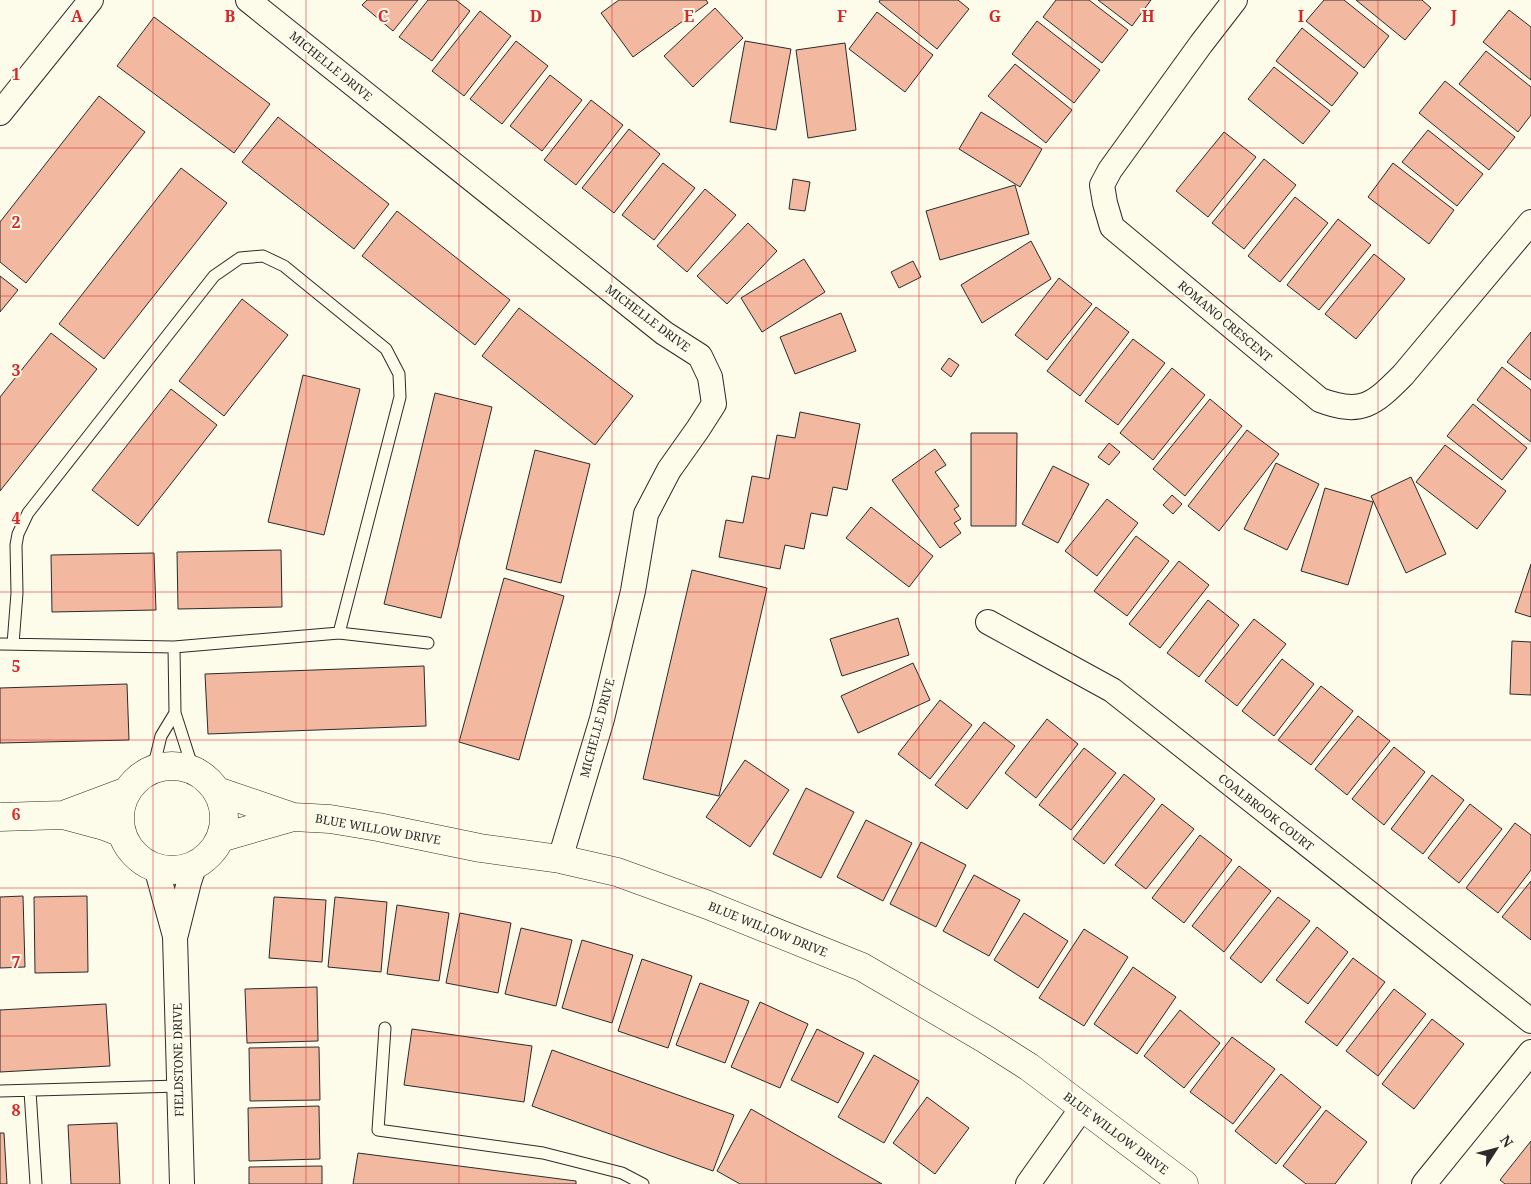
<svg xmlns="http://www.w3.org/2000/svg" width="1531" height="1184" viewBox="0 0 1531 1184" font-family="'Noto Serif',serif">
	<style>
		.building { fill: #f2b8a0; stroke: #2b2b2b }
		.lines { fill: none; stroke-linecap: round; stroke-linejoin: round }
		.service-casing { stroke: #2b2b2b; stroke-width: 13 }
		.minor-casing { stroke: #2b2b2b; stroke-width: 26 }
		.tertiary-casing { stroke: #2b2b2b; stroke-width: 29 }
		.service { stroke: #fdfbea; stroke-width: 11 }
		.minor { stroke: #fdfbea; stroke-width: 24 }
		.tertiary { stroke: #fdfbea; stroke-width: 28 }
		.grid { fill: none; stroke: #d62828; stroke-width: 1; stroke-opacity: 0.55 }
		.labels { text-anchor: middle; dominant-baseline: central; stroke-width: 4; stroke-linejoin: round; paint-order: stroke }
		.street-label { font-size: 12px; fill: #2b2b2b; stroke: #fdfbea }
		.grid-label { font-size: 16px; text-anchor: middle; font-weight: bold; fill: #d62828; stroke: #fdfbea; stroke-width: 4; stroke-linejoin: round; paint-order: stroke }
	</style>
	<rect width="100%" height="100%" fill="#fdfbea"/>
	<!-- building -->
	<path class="building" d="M367,0H418L393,31L362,5Z
		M428,0H456L470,11L432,61L399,37Z
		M619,0H706L708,3L633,57L601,13Z
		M880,0H958L969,9L937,49L879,2Z
		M1056,0H1089L1128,30L1102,63L1043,17Z
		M1098,0H1151L1132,26Z
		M1324,0H1344L1389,36L1364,68L1306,21Z
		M1356,0H1422L1431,8L1405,40Z
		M715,8L743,38L693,87L664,56Z
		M1509,10L1531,27V80L1483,42Z
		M480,11L511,36L464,96L432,71Z
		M877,12L933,55L905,92L849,49Z
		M154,17L270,104L234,153L117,66Z
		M1037,21L1100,70L1074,103L1012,54Z
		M1302,28L1358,73L1332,106L1276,61Z
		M516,41L548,66L502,124L470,99Z
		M745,41L791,49L776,130L730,122Z
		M845,43L856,130L808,138L796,50Z
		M1486,51L1531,87V115L1518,132L1459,84Z
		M1015,64L1072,110L1046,143L988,96Z
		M1274,67L1330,111L1303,144L1248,99Z
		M550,75L582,100L542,151L510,126Z
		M1445,81L1515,137L1489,170L1419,113Z
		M99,96L145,132L26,283L0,262V222Z
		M591,100L623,125L576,185L544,160Z
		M981,112L1042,149L1020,187L959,149Z
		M278,117L389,204L354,249L242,162Z
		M629,129L660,154L614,213L582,188Z
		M1428,130L1483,174L1457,206L1402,162Z
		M1224,132L1256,157L1208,217L1176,191Z
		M1264,159L1296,185L1244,249L1212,223Z
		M663,163L695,188L654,240L622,215Z
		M1393,163L1454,210L1429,244L1368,197Z
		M181,168L227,203L104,359L59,324Z
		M793,179L810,182L805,211L789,209Z
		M1015,185L1029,234L940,260L926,211Z
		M705,189L736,215L687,272L657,246Z
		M1295,197L1328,223L1280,282L1248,256Z
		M397,211L510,300L475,345L362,256Z
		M1338,219L1371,245L1319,310L1287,285Z
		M748,223L777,251L727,304L697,276Z
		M1031,241L1051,279L982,323L961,285Z
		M1374,254L1405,279L1356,339L1325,314Z
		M804,259L825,292L762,332L741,298Z
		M913,261L921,277L899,288L891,272Z
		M0,276L18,290L0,312Z
		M1059,278L1092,304L1047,360L1015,335Z
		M242,299L288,335L224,416L179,381Z
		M1096,307L1129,332L1080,396L1047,371Z
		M519,308L633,396L595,445L482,356Z
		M841,313L856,351L795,374L780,337Z
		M1531,332V380L1507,362Z
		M51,333L97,369L0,491V397Z
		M1133,339L1165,363L1118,425L1085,401Z
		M949,358L959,365L951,377L941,369Z
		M1502,367L1531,390V442L1477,400Z
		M1172,368L1205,395L1153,460L1120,433Z
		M303,375L360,389L324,535L268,522Z
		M171,389L217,425L138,526L92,490Z
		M435,393L492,407L441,618L384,604Z
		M1210,399L1242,426L1185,496L1153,469Z
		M1473,404L1527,448L1502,480L1447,436Z
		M800,412L860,424L847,490L833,487L827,516L811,513L804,549L785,545L780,569L719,557L726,520L743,523L752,476L769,479L777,435L795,438Z
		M1247,430L1279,454L1219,531L1188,506Z
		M971,433H1017L1016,526H971Z
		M1109,443L1120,452L1109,465L1098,457Z
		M1445,445L1506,491L1477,529L1416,482Z
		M935,449L946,465L935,472L959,506L954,509L961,519L954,523L961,533L940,548L892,480Z
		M535,450L590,464L561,583L506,569Z
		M1276,463L1319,484L1287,550L1244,529Z
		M1053,466L1089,484L1058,543L1022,524Z
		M1411,477L1446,554L1406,573L1371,496Z
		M1325,488L1373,502L1348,585L1301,571Z
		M1172,495L1182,504L1173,514L1163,505Z
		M1107,499L1138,523L1097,576L1065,551Z
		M871,507L933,556L909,587L846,538Z
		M1136,536L1169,561L1127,616L1094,591Z
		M281,550L282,607L178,609L177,552Z
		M154,553L156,610L52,612L51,555Z
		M1179,561L1209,585L1160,648L1129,624Z
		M1531,564V617L1515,612Z
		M692,570L767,588L719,796L643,779Z
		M504,578L564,596L519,760L459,742Z
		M1208,600L1239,625L1199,677L1167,653Z
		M898,618L909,655L842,676L830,639Z
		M1254,619L1286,644L1237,706L1205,681Z
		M1512,641L1531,642V695L1510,694Z
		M1282,659L1314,684L1274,736L1242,711Z
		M913,663L930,700L858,733L841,696Z
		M424,666L426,726L208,734L205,674Z
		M127,684L129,740L0,743V688Z
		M1321,686L1353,711L1311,765L1278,740Z
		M940,700L972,725L930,779L898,754Z
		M1358,716L1390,741L1347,795L1315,769Z
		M1047,719L1078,744L1036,798L1005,773Z
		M984,722L1015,746L967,809L935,785Z
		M1394,747L1425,772L1384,825L1352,799Z
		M1084,748L1116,773L1071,830L1039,805Z
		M745,760L789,790L750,847L706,817Z
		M1124,774L1155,799L1104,864L1073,839Z
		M1432,775L1464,800L1423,854L1391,829Z
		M806,788L854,812L821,878L773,854Z
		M1162,804L1194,829L1146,889L1115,865Z
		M1470,804L1502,829L1459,883L1428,858Z
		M866,820L912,843L883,901L837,877Z
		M1515,823L1531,835V870L1498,913L1466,888Z
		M1200,835L1232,860L1184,923L1152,898Z
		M921,842L966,865L936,927L890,904Z
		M1239,866L1271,891L1224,952L1192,926Z
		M974,875L1020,900L989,956L943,931Z
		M1531,881V940L1502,917Z
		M23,896L25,967L0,968V897Z
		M87,896L88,972L35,973L34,897Z
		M274,897L326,900L322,962L269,958Z
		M335,897L387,902L381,972L328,967Z
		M1278,897L1310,921L1261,983L1230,958Z
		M397,905L449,913L439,981L387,974Z
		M460,913L511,923L498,993L446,983Z
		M1024,913L1068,941L1038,988L994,960Z
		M1317,927L1348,952L1308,1004L1276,980Z
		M521,928L572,940L556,1006L505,994Z
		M1084,929L1128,957L1084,1026L1039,998Z
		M582,940L633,955L612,1023L562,1008Z
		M1353,958L1385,982L1337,1046L1305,1022Z
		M642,959L692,976L668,1048L618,1031Z
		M1133,967L1176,997L1137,1054L1094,1024Z
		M700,983L749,1001L725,1063L676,1045Z
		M317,987L318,1041L247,1043L245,989Z
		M1394,989L1426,1014L1378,1076L1346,1051Z
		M760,1002L808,1024L780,1088L731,1067Z
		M106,1004L110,1066L0,1072V1010Z
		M1180,1010L1220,1043L1184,1088L1144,1056Z
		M1432,1019L1464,1044L1414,1109L1382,1084Z
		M412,1029L532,1046L524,1102L404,1085Z
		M817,1029L864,1053L838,1103L791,1080Z
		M1232,1037L1275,1069L1233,1124L1190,1092Z
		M319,1047L320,1100L250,1101L249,1048Z
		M552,1050L734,1115L713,1171L532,1106Z
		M874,1055L919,1081L884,1143L838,1117Z
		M1281,1074L1321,1107L1276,1164L1235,1131Z
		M927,1097L969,1128L935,1174L893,1143Z
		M319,1106L320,1159L249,1161L248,1108Z
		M751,1109L882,1184H740L717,1171Z
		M1326,1110L1367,1142L1335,1184H1306L1283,1166Z
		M117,1123L120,1184H71L68,1125Z
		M0,1133H4L7,1184H0Z
		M1531,1141V1184H1505L1500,1180Z
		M358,1153L576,1181V1184H353Z
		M322,1166V1184H249V1167Z"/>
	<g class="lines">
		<defs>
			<path id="service" d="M0,644L174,647L339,633L428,643
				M13,644L17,593L16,545L18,534L28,513L214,276L240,258L263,256L284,266L386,349L399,374L400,397L339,633
				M174,647L175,713L193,769
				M153,769L161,736L175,713
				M385,1028L378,1130L543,1153L622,1173L643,1184
				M0,1091L179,1086
				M30,1091L36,1184"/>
			<path id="minor" d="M248,0L664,333L700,356L710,377L714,404L698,429L669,470L646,514L633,591L602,719L560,859
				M1235,0L1201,44L1110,170L1102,185L1105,203L1112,227L1320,400C1362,416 1374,404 1403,375L1531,222
				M0,113L91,0
				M988,622L1112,690L1531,1021
				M156,867L175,936L182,1184
				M176,934L189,882L195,864
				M1028,1184L1082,1108
				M1424,1184L1531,1052"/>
			<path id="tertiary" d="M120 818a52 52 0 1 1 104 0a52 52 0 1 1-104 0Z
				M217,791L293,817L330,819L378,827L480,848L560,859L617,872L708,905L862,967L985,1039L1029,1067L1184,1184
				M63,815L127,791
				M0,817L63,815L104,826L122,833
				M220,838L293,817"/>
		</defs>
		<!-- service casing -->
		<use href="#service" class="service-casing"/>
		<!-- minor casing -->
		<use href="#minor" class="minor-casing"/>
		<!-- tertiary casing -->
		<use href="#tertiary" class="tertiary-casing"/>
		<!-- service -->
		<use href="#service" class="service"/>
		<!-- minor -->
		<use href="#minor" class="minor"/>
		<!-- tertiary -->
		<use href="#tertiary" class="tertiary"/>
	</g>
	<!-- grid -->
	<path class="grid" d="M153,0V1184M306,0V1184M459,0V1184M612,0V1184M766,0V1184M919,0V1184M1072,0V1184M1225,0V1184M1378,0V1184M0,148H1531M0,296H1531M0,444H1531M0,592H1531M0,740H1531M0,888H1531M0,1036H1531"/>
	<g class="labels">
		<!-- street labels -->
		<g class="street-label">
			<text transform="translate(331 66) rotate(39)">MICHELLE DRIVE</text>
			<text transform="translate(648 318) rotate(37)">MICHELLE DRIVE</text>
			<text transform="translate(1225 321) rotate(40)">ROMANO CRESCENT</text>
			<text transform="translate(597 728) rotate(-75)">MICHELLE DRIVE</text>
			<text transform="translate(1266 812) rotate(38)">COALBROOK COURT</text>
			<text transform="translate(378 829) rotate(10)">BLUE WILLOW DRIVE</text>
			<text transform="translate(768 929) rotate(22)">BLUE WILLOW DRIVE</text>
			<text transform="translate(178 1060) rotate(-91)">FIELDSTONE DRIVE</text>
			<text transform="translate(1116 1133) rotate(37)">BLUE WILLOW DRIVE</text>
		</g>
	</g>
	<g class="grid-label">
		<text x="77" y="22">A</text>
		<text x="230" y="22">B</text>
		<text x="383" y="22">C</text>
		<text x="536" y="22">D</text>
		<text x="689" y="22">E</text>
		<text x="842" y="22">F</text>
		<text x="995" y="22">G</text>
		<text x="1148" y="22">H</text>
		<text x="1301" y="22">I</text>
		<text x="1454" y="22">J</text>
		<text x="16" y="80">1</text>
		<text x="16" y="228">2</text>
		<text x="16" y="376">3</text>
		<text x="16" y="524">4</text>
		<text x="16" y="672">5</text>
		<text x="16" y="820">6</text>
		<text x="16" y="968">7</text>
		<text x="16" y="1116">8</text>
	</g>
	<!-- north arrow -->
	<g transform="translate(1496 1149) rotate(54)" stroke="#fdfbea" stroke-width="4" paint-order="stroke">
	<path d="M0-4L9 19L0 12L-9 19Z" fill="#2b2b2b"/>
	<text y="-8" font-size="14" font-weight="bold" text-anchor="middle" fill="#2b2b2b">N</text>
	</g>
</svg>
